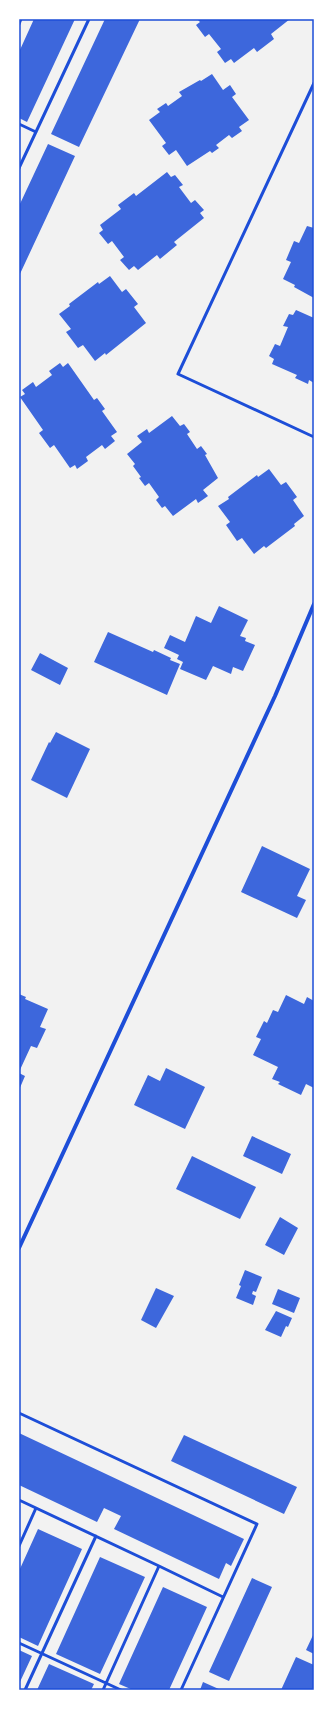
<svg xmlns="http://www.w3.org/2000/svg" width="333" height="1709" viewBox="0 0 333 1709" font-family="'Public Sans',sans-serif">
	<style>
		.building { fill: #3d67dc }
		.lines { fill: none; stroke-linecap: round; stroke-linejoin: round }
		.service { stroke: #1d4ed8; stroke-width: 3 }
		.minor { stroke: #1d4ed8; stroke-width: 4 }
		.neatline { fill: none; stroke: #1d4ed8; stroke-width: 1.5 }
	</style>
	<rect width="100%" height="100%" fill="#f2f2f2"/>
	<!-- building -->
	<path class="building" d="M34,19H75L27,122L19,118V52Z
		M105,19H140L79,147L51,134Z
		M197,19H290L271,34L274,39L257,52L254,48L234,63L231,59L225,63L217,52L221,49L209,34L205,37L196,25L200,22Z
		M212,74L223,90L230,85L236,94L232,97L249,120L239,127L242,131L232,138L229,135L216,145L219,148L212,153L210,151L187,166L176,150L169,155L162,146L166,143L149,120L160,112L157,109L166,103L168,106L182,96L179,92L200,80L201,81Z
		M48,144L75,156L19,276V206Z
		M167,172L171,177L175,175L183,185L179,187L191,203L195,200L204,210L200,213L204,218L174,242L177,245L160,259L157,255L138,270L134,266L129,270L120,260L124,257L112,241L108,244L99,233L103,230L100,225L121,209L118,205L134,193L136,196Z
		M307,226L314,228V298L294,287L295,285L283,279L291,262L286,260L294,241L299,243Z
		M110,276L122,292L126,289L138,304L134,307L146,323L106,355L105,353L95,361L83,345L78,348L66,332L71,329L59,314L70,306L69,304L98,282L99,284Z
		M296,310L314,318V383L309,380L308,384L295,378L297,375L272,364L274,359L269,356L275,344L280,346L288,327L283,326L289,314L293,315Z
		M60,363L63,367L68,363L94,400L97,398L105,409L102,411L117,432L111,436L115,441L105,449L102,445L86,457L88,461L77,469L75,465L70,468L54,445L50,448L39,433L43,430L20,397L25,394L22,390L33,382L36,387L52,375L49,371Z
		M172,416L180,426L184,424L190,432L187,434L197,449L201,446L207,454L205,455L218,478L203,490L208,496L198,503L196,499L173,516L165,506L162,508L156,500L159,497L149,483L145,486L139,478L141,477L133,466L135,464L127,454L142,442L137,436L147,429L149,433Z
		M269,469L281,485L286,482L297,497L293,500L304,516L294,524L295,526L266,548L264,546L254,554L242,538L237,541L226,525L230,522L218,506L229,499L228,497L257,475L258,477Z
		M219,606L248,620L240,636L246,638L245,641L255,645L243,671L233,667L231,674L213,666L206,680L180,669L183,662L177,659L179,655L164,648L170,635L185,642L196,616L211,623Z
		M108,632L153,652L154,650L171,658L170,660L180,664L167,695L94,662Z
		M40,653L68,668L60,685L31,670Z
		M56,732L90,749L67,798L31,780L49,742L50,743Z
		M262,846L310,869L297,896L306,900L297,918L241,892Z
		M19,994L26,997L25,999L48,1009L40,1027L46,1029L37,1048L31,1046L19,1072Z
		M286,995L304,1004L307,997L314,1001V1088L306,1084L301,1095L278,1084L280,1082L272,1079L278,1067L253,1055L261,1039L256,1037L264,1021L267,1023L273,1010L278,1012Z
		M166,1068L205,1087L185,1129L134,1105L148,1075L160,1081Z
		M19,1073L25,1076L19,1090Z
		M252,1136L291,1154L282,1174L243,1156Z
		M192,1156L256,1187L240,1219L176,1189Z
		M280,1217L298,1228L284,1255L265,1245Z
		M245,1270L262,1277L256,1292L253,1291L252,1294L256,1296L253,1305L236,1298L241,1286L239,1285Z
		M156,1288L174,1296L156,1328L141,1320Z
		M278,1289L300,1298L294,1313L272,1304Z
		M276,1311L292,1318L288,1327L286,1326L281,1337L265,1330Z
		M19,1433L244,1539L231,1566L226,1563L219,1579L114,1529L121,1516L104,1508L97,1522L19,1485Z
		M184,1435L297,1487L284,1514L171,1461Z
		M38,1529L82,1549L38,1646L19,1637V1571Z
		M100,1557L145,1577L100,1674L56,1654Z
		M252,1578L272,1587L229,1681L209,1672Z
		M163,1587L207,1607L169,1690H133L119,1684Z
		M314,1633V1654L306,1650Z
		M19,1650L32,1656L19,1684Z
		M296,1657L314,1665V1690H281Z
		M49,1664L94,1684L91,1690H37Z
		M203,1682L221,1690H200Z"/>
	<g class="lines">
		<!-- service -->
		<path class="service" d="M19,24L21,19
			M314,83L178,374L314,437
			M19,124L36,132
			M19,168L89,19
			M19,1413L257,1524L181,1690
			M19,1500L159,1566L103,1690
			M19,1546L36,1508
			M159,1566L223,1597
			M19,1643L121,1690
			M25,1690L96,1536"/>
		<!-- minor -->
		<path class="minor" d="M19,1248L275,696L314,604"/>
	</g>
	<!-- border -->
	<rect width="333" height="1709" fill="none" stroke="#ffffff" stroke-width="40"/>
	<rect x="20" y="20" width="293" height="1669" class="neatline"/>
</svg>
